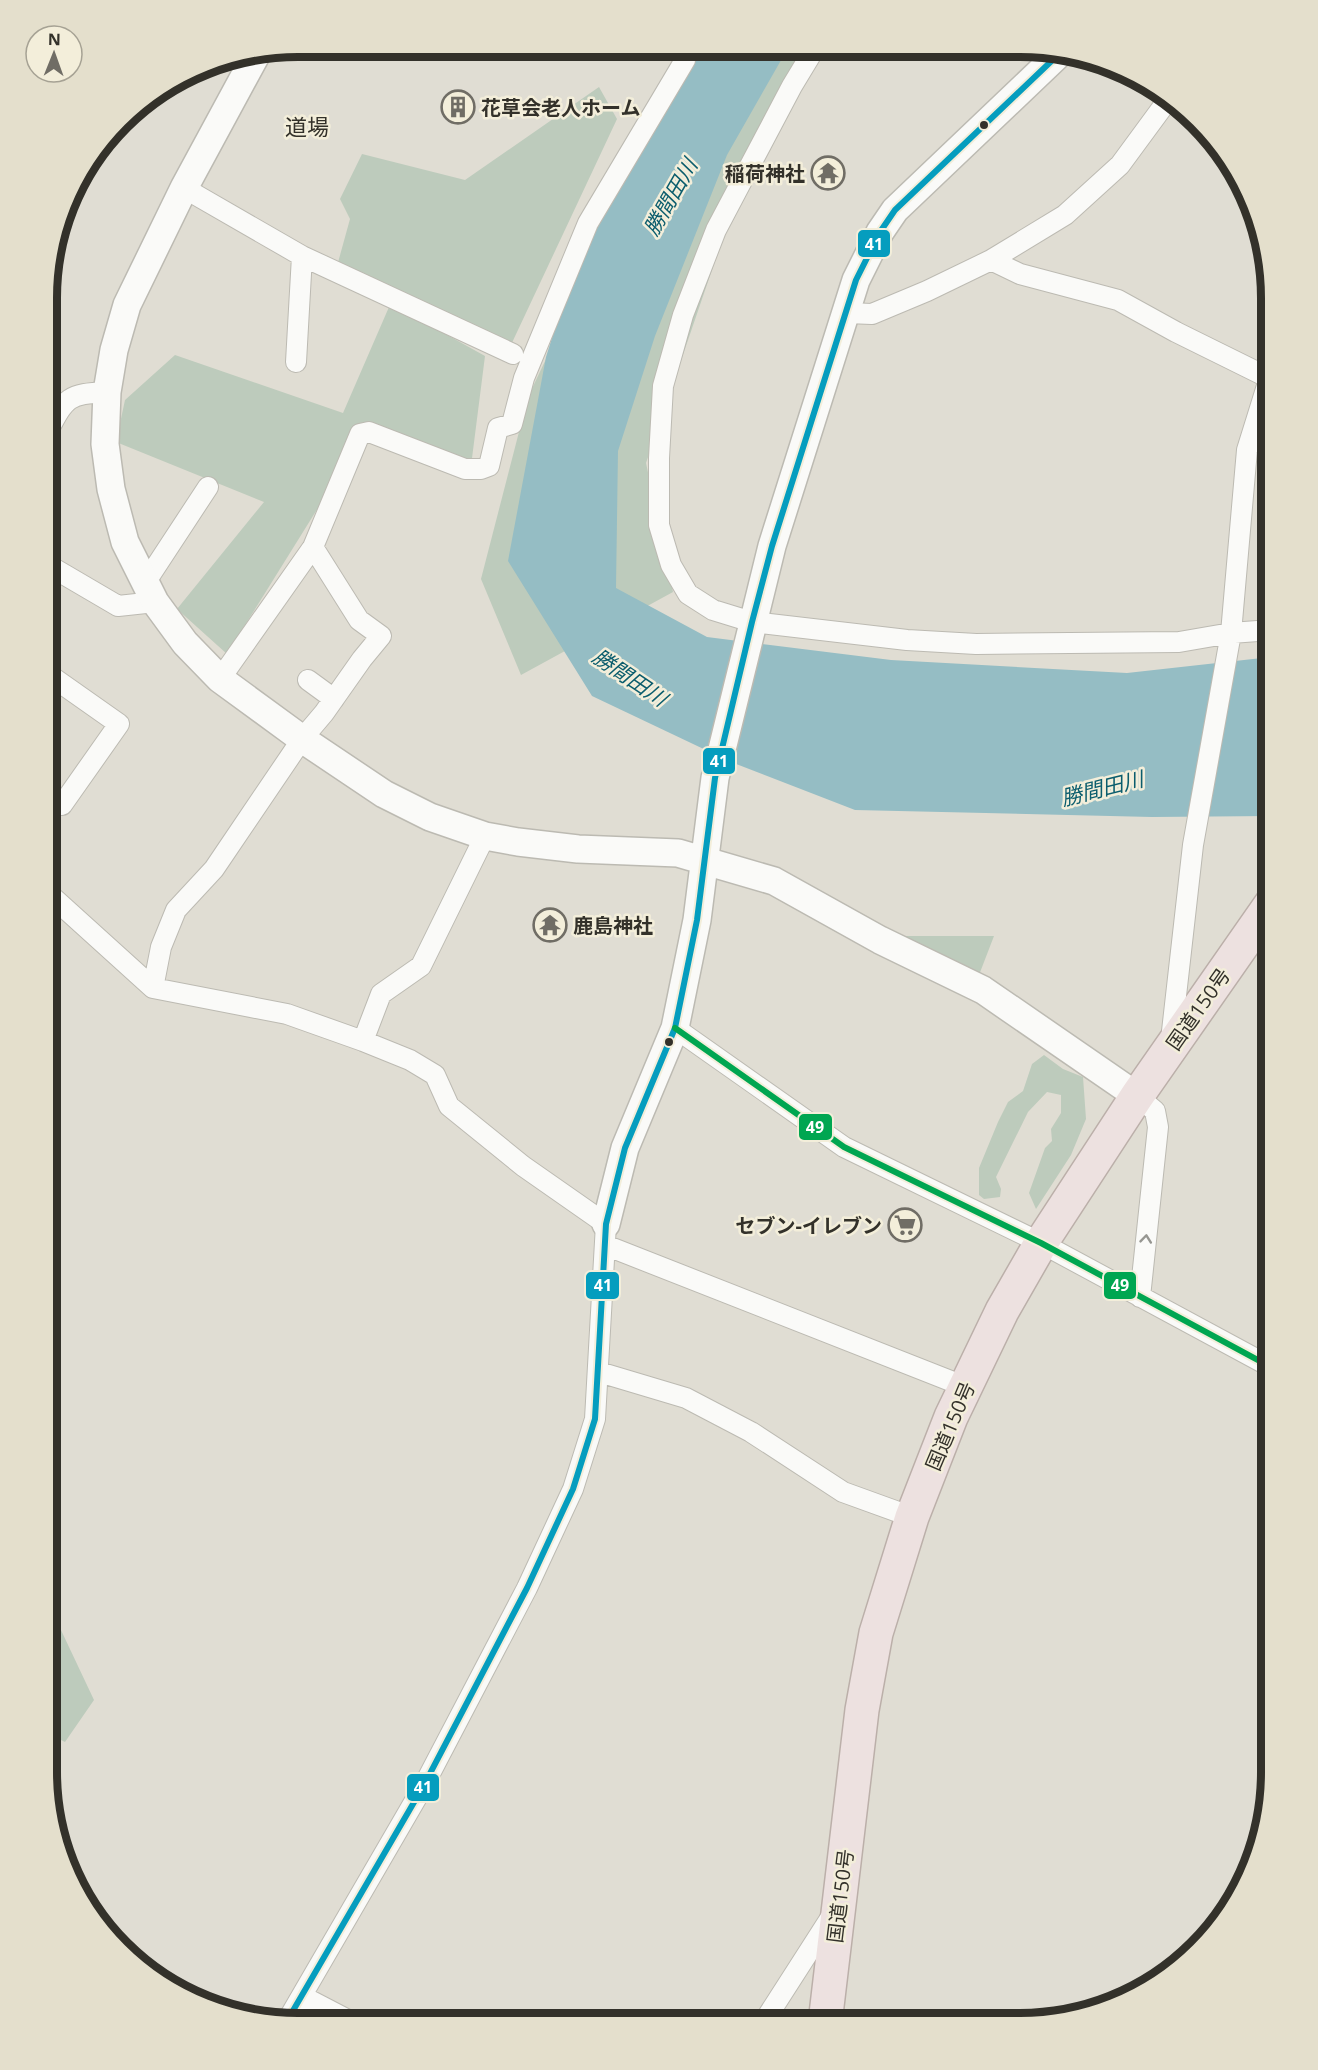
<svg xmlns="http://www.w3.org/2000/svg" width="1318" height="2070" viewBox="0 0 1318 2070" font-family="'Open Sans','Noto Sans JP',sans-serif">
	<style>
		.green { fill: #bdcbbc }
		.water { fill: #95bdc4 }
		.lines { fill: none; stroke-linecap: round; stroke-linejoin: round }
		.street-casing { stroke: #bcbab2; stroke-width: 22 }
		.secondary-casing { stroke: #bcbab2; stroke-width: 30 }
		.highway-casing { stroke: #bbafa9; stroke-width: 36 }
		.street { stroke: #fafaf8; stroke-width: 20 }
		.secondary { stroke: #fafaf8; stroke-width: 27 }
		.highway { stroke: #ede1e0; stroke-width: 33 }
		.bus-1-casing { stroke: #f3eeda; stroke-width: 10 }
		.bus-2-casing { stroke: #f3eeda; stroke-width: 10 }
		.bus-1 { stroke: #059dbe; stroke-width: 6 }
		.bus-2 { stroke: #00a651; stroke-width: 6 }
		.oneway { stroke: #969691 }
		.bus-dot { fill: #33312a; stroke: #f3eeda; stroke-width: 2 }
		.labels { text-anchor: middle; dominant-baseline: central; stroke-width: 5; stroke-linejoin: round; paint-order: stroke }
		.poi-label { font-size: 20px; font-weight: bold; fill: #33312a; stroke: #f3eeda; text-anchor: start }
		.street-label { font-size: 20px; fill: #33312a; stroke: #f3eeda }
		.water-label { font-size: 21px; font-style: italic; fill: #0b5d6d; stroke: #f3eeda }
		.quarter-label { font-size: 22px; fill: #33312a; stroke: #f3eeda }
		.rim { fill: none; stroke: #33312a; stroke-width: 8 }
		.line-badge { stroke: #f3eeda; stroke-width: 2 }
		.badge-label { font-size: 16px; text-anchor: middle; font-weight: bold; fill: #fff }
	</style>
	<rect width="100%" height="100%" fill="#e0ddd3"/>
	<!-- green -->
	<path class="green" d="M698,48H809L755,144L646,463L673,592L521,675L481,579L528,397L670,97Z
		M599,87L617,119L510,347L413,316L485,356L471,466L369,426L227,654L177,609L264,502L116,442L125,400L175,355L343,413L389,307L334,277L350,219L340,199L362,154L465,180Z
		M899,936H994L979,975Z
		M1044,1055L1063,1069L1083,1077L1086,1119L1071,1155L1036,1209L1029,1193L1045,1148L1052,1141L1051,1129L1061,1113V1095L1047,1092L1028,1112L996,1177L1001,1189L1000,1197L984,1199L979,1195V1168L998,1122L1008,1102L1023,1091L1032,1064Z
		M47,1610L52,1611L94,1700L65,1742L47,1733Z"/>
	<!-- water -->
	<path class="water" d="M696,48H788L727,155L655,336L618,451L616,588L707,637L891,660L1127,673L1271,657V816L1152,817L855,810L731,762L592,696L508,561L546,357L588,223L672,82Z"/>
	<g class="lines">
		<defs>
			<path id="street" d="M815,48L792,86L716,230L683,315L663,386L659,458V525L671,565L688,594L713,610L752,622L907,640L976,644L1179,642L1231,633L1271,630
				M184,188L302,256L513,354
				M991,260L1020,274L1118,300L1176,332L1269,378
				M847,313L872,314L927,291L991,260L1065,215L1120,165L1170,97
				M296,362L302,256
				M48,431C66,397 68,394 107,392
				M48,565L118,606L155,602
				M145,583L208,487
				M220,679L313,547
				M308,680L334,699
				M48,795L62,805L119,724L48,674
				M48,893L153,988L287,1014L363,1041L410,1060L435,1075L449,1106L523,1166L606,1224L595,1419L573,1489L527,1588L424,1785L287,2021
				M153,988L161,947L176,910L214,869L302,739L324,713L362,659L381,636L359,620L313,547L360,434L369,432L465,469H481L489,466L498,428L512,424L524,378L588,223L685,60
				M675,1028L844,1147L1041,1243L1271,1367
				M1171,1040L1193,845L1231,633L1247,450L1271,373
				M363,1041L381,994L421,966L485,836
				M1137,1096L1155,1111L1158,1127L1140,1297
				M605,1245L966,1387
				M599,1372L686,1398L751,1432L843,1492L912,1517
				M302,1996L352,2022
				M763,2023L833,1914"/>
			<path id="secondary" d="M256,55L184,188L127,305L114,350L107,392L105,444L111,489L125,542L155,602L185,643L220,679L302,739L384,794L430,817L485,836L518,842L578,849L678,853L774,881L880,940L983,990L1137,1096
				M606,1224L625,1148L675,1028L697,920L715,778L772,546L856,280L880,232L895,210L1062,51"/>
			<path id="highway" d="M825,2023L862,1710L876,1633L912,1517L951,1417L1002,1311L1041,1243L1137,1096L1271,904"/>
		</defs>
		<!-- street casing -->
		<use href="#street" class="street-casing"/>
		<!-- secondary casing -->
		<use href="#secondary" class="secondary-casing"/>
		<!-- highway casing -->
		<use href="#highway" class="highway-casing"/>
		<!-- street -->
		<use href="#street" class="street"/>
		<!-- secondary -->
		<use href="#secondary" class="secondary"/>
		<!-- highway -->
		<use href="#highway" class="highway"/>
		<defs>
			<path id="bus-1" d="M287,2021L424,1785L527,1588L573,1489L595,1419L606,1224L625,1148L675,1028L697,920L715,778L752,622L772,546L856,280L880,232L895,210L1062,51"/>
			<path id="bus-2" d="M675,1028L844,1147L1041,1243L1271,1367"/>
		</defs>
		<!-- bus-1 casing -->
		<use href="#bus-1" class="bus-1-casing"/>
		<!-- bus-2 casing -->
		<use href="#bus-2" class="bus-2-casing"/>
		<!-- bus-1 -->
		<use href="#bus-1" class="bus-1"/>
		<!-- bus-2 -->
		<use href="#bus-2" class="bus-2"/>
	</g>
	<!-- one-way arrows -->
	<defs><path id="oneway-chevron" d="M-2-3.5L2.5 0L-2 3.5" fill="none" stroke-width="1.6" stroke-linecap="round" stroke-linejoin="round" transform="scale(1.5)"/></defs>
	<use class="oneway" href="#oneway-chevron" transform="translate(1146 1239) rotate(-84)"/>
	<!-- icons -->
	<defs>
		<symbol id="building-ring" viewBox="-11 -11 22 22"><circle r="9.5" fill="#f3eeda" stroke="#706d65" stroke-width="1.5"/><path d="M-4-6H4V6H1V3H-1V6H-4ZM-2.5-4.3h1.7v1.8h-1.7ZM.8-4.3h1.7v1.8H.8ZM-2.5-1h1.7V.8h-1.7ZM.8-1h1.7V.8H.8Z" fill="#706d65"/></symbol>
		<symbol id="temple-ring" viewBox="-11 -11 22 22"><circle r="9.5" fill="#f3eeda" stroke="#706d65" stroke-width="1.5"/><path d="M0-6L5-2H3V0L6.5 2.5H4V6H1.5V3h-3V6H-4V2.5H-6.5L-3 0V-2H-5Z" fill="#706d65"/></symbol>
		<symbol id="supermarket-ring" viewBox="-11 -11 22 22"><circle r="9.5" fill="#f3eeda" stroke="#706d65" stroke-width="1.5"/><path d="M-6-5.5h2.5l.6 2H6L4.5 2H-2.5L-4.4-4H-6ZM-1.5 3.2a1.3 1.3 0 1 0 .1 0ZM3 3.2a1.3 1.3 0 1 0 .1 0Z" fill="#706d65"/></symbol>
	</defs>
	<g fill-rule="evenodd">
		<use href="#building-ring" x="439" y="88" width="38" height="38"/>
		<use href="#temple-ring" x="809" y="154" width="38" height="38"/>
		<use href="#temple-ring" x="531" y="906" width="38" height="38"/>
		<use href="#supermarket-ring" x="886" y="1206" width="38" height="38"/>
	</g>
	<!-- markers -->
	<g class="bus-dot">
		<circle cx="984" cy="125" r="5"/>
		<circle cx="669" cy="1042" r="5"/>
	</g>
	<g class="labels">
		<!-- poi labels -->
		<g class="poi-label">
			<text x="481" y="107">花草会老人ホーム</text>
			<text x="805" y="173" text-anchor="end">稲荷神社</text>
			<text x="573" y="925">鹿島神社</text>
			<text x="882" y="1225" text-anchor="end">セブン-イレブン</text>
		</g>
		<!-- street labels -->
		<g class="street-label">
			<text transform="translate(1198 1009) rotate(-55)">国道150号</text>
			<text transform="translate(950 1426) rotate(-67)">国道150号</text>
			<text transform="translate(840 1896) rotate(-83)">国道150号</text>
		</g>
		<!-- water labels -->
		<g class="water-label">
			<text transform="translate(670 197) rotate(-60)">勝間田川</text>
			<text transform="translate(630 677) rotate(34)">勝間田川</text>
			<text transform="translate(1102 788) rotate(-14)">勝間田川</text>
		</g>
		<!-- quarter labels -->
		<g class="quarter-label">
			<text x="307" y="126">道場</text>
		</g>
	</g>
	<!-- crop -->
	<path d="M0 0H1318V2070H0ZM298 57H1020A241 241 0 0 1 1261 298V1772A241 241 0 0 1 1020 2013H298A241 241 0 0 1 57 1772V298A241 241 0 0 1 298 57Z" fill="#e4dfcc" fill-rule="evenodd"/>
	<path class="rim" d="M298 57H1020A241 241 0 0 1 1261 298V1772A241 241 0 0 1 1020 2013H298A241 241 0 0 1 57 1772V298A241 241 0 0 1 298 57Z"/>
	<g class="line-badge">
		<rect x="857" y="229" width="34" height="29" rx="6" fill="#059dbe"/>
		<rect x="702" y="747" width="34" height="28" rx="6" fill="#059dbe"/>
		<rect x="798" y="1113" width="35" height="28" rx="6" fill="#00a651"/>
		<rect x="1103" y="1271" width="34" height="29" rx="6" fill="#00a651"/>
		<rect x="585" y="1271" width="35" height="29" rx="6" fill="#059dbe"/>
		<rect x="406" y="1773" width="34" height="29" rx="6" fill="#059dbe"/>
	</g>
	<g class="badge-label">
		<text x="874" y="250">41</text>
		<text x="719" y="767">41</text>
		<text x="815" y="1133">49</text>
		<text x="1120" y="1291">49</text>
		<text x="603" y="1291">41</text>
		<text x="423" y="1793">41</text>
	</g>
	<!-- north arrow -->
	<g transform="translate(54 54) rotate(1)"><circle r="28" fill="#f3eeda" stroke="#a6a294" stroke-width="1.5"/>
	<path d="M0-4.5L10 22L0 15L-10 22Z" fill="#706d65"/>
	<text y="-9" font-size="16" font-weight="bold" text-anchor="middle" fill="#33312a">N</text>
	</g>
</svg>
